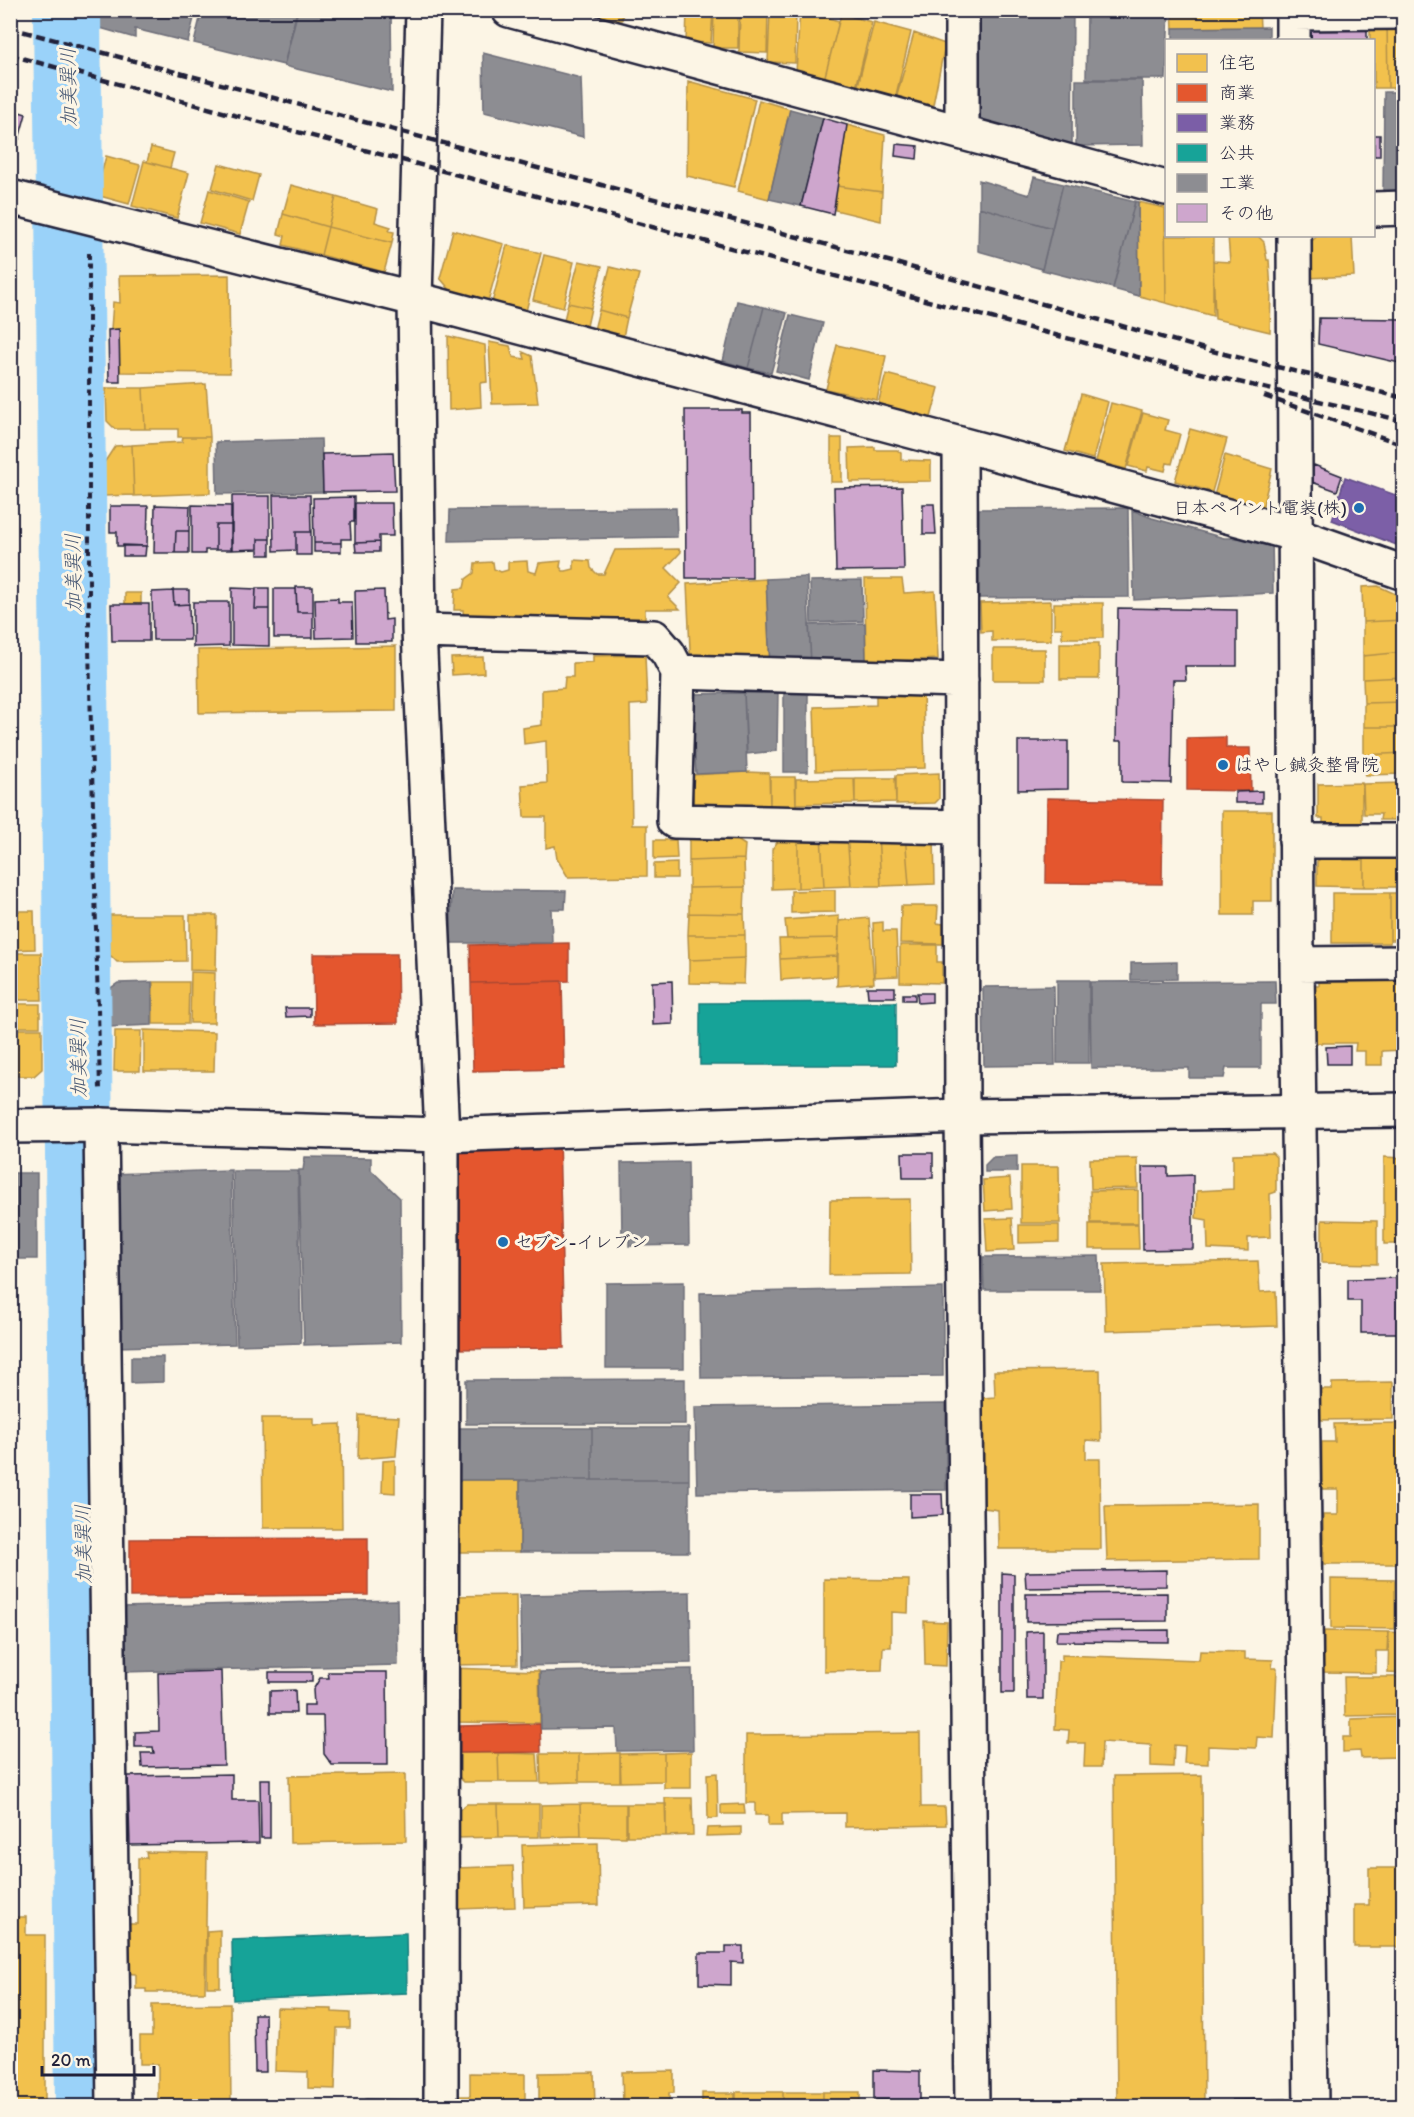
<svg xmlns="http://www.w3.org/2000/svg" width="1414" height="2117" viewBox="0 0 1414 2117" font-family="Itim,'Klee One',sans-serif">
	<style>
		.homes { fill: #f2c14e; stroke: #b49148; stroke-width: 1.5 }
		.shops { fill: #e4572e; stroke: #aa4732; stroke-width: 1.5 }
		.offices { fill: #7b5ea7; stroke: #604c87; stroke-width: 1.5 }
		.public { fill: #17a398; stroke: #1a7c7c; stroke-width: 1.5 }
		.industry { fill: #8d8d92; stroke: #6d6d78; stroke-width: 1.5 }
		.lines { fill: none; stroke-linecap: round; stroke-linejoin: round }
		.river { stroke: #9ad2f9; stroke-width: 68 }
		.building { fill: #cea6cd; stroke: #22223b; stroke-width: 1.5 }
		.street-casing { stroke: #22223b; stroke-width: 38 }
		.secondary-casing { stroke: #22223b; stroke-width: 38 }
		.path { stroke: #22223b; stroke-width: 4; stroke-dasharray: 6 4.5; stroke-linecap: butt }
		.street { stroke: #fcf5e5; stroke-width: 33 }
		.secondary { stroke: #fcf5e5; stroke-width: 33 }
		.rail { stroke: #22223b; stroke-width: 4.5; stroke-dasharray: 9 4.5; stroke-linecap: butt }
		.poi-dot { fill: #1f6fb2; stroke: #fcf5e5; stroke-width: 2 }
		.labels { text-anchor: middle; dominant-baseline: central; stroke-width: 6; stroke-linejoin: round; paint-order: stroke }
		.poi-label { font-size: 18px; fill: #22223b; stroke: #fcf5e5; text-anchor: start }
		.water-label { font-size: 20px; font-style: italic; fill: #465774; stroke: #fcf5e5 }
	</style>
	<rect width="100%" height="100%" fill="#fcf5e5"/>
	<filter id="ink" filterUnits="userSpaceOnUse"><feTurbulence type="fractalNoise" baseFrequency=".0167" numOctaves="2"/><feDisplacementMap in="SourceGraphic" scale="12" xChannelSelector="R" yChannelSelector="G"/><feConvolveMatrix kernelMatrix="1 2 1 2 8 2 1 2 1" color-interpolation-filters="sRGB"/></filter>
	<g filter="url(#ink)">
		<!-- homes -->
		<path class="homes" d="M594,10H623L622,20L606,19L594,15Z
			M687,10H713L711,43L686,42Z
			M714,10H738V48H713Z
			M740,10H768L767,53L739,52Z
			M770,10H796L795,63L768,62Z
			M800,10L839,21L824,80L796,72Z
			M1172,10H1259L1260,27L1173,28Z
			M841,14L872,22L856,88L824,80Z
			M874,22L911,32L895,99L857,89Z
			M1370,22H1387L1388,88H1374V40H1370Z
			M1387,22H1404V88H1388Z
			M914,33L945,44L933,105L930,108L896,99Z
			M688,81L755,99L734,187L687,176Z
			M759,100L790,109L769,199L738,191Z
			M847,125L885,135L882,192L837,186Z
			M151,147L174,153L170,168L147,162Z
			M106,156L140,165L129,204L96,195Z
			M144,161L189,173L177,218L132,206Z
			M219,164L259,175L252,201L212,189Z
			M291,185L336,197L328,227L283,214Z
			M837,186L882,192L881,221L835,210Z
			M209,190L249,202L240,234L200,223Z
			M336,197L378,209L375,222L391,227L389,231L394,232L392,243L328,227Z
			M1138,202L1165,208L1166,303L1139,296Z
			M1165,208L1166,236H1213V316L1166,303Z
			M283,214L328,227L321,255L283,245L285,236L278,234Z
			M328,227L392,243L384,272L321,255Z
			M453,230L504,244L488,301L451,291L440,278Z
			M1228,236H1258L1264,242L1267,260H1269L1271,291L1270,332L1215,319L1213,261L1230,262Z
			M1317,236H1352L1354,276L1307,278V246Z
			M507,245L541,253L526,311L492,303Z
			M544,255L574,262L563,308L533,300Z
			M579,261L602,266L591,308L568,303Z
			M610,267L639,274L627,318L599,310Z
			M229,275L230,373L120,372L119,329H111L113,302L120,303L119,276Z
			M568,303L591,308L587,326L564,320Z
			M599,310L627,318L623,337L594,330Z
			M448,336L485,345L487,382L480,383L481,407L449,410Z
			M489,342L510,346L513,357L525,359L523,352L532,356L538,403L492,404Z
			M837,345L886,356L877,400L826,389Z
			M886,374L939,388L930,421L877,408Z
			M206,384L210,437H178V429H145L143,388Z
			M106,388H143L145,429H115L107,421Z
			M1081,394L1108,402L1093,459L1065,451Z
			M1111,403L1142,411L1126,469L1096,461Z
			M1143,413L1168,420L1165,430L1180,434L1172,464L1167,463L1165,471L1148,467L1147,471L1128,466Z
			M1190,429L1227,439L1212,492L1175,481Z
			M183,437H210V493L134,496L132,445L182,442Z
			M831,438H842V482H831Z
			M132,445L134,495L104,496V463L115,446Z
			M875,447V450H897L901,453V460L931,461V481L850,482L849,448Z
			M1225,455L1272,469L1262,509L1214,496Z
			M679,549L681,552L666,568L681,583L668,597L680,609H645V619L464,622L463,610H454L455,589L464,588L466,579L474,573L475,563L493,562L494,569L501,572L508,570V562L527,561L528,571L536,573L539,563L561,561L560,567L563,571H566L574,569V560L590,561L591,568L597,574H604L615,550Z
			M766,579L770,667L691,671L687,584Z
			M865,579H902L904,593L935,591L938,659L866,662Z
			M1378,586L1402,597L1404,620L1363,622L1362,587Z
			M125,593H141V604H125Z
			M1051,601V640L992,641V631L981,632L980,603Z
			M1054,603H1103V638H1062V628H1054Z
			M1404,620V652L1363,656V622Z
			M1060,643H1099V679H1060Z
			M396,646V711L199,713L198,650Z
			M993,649H1045V680H993Z
			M1404,652V677L1363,679V656Z
			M645,655L647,704L630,705L632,825H647V876L568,877L557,859L555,846L546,848V817H524L522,785L547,783L546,741L524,744L523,728L542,725V690L564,688L565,677H573V663L593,662V656Z
			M483,657L484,673L452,675L451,658Z
			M1404,677V702L1364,703L1363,679Z
			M923,691L925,768L816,771L814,707L876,705V693Z
			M1404,702V727H1364V703Z
			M1364,727H1404V753L1364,755Z
			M1404,753V774L1365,775L1364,755Z
			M747,772L769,773L770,807L694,808L691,775Z
			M939,773V799L935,803L896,804V775Z
			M770,777H795L796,806L770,807Z
			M854,778L855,803L796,804V779Z
			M855,778H895L896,802L855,803Z
			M1362,783V823L1323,824V818H1318V784Z
			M1404,783V820H1380L1381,814H1364L1363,784Z
			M1222,811H1272V901H1253V915H1222Z
			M847,834H878L881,886H851Z
			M847,834L851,886L824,887L821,835Z
			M878,834H905L909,885L881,886Z
			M905,834H934L935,884L909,885Z
			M783,835H798V888L772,889V849Z
			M798,835H821L824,887L798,888Z
			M689,837L734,838L745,845L744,859L689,861Z
			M654,840H676L677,858L654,859Z
			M1364,852L1404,853V887H1364Z
			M1320,853L1344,854V860H1364V887L1317,886V861L1319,860Z
			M744,859L745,887L689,888V861Z
			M677,863V878H654V864Z
			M745,887L744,914L689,913V888Z
			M824,890H835V912L791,913V891Z
			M1332,893H1390V943H1332Z
			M1390,893H1404V940H1390Z
			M901,906H938L937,923L943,924V944L900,943Z
			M10,911H34L35,949L10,950Z
			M689,913L744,914L745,935H688Z
			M110,915H185L186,961L117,962L110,955Z
			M190,915H217L216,971L190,970Z
			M839,916V938L787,939L785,920Z
			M869,918L874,983L837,986L839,921Z
			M883,922V931H896L898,976L875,977L873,923Z
			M688,935H745V958L689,960Z
			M839,938L837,956L780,959L779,939Z
			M900,945H937V962H942V983L900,982Z
			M10,953H41L42,1000H10Z
			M837,956V976L781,980L780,959Z
			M745,958L744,984L689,983V960Z
			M191,972L215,973L214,1023H190Z
			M1404,981V1050L1382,1051V1065H1365V1051H1355L1356,1043H1314L1313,986H1319V982Z
			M153,982H189L188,1024H153Z
			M10,1004H40V1027H10Z
			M11,1029H42V1069L34,1076H11Z
			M144,1030L215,1032L214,1071H144Z
			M115,1031H141L140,1071H114Z
			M1272,1153L1276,1157V1192L1270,1194L1271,1237L1248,1238V1251L1208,1249L1207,1220L1196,1218L1197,1191L1233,1189V1154Z
			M1384,1157L1404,1158V1244H1384Z
			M1137,1158L1138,1188L1091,1189L1090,1159Z
			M1021,1166H1059L1060,1223H1021Z
			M1010,1178L1012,1209L985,1211L983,1180Z
			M1138,1190V1223H1091L1090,1191Z
			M910,1199L911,1274L829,1275L830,1200Z
			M1012,1218L1014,1250L987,1252L985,1219Z
			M1322,1220L1377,1221V1264L1322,1263Z
			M1089,1224H1138L1139,1249H1089Z
			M1019,1225H1059V1242L1019,1243Z
			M1258,1261L1260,1292L1276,1291L1277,1326L1106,1331L1104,1264Z
			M1100,1370L1101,1441L1086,1440V1459H1100L1101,1549H999L998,1510L984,1508L983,1398L995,1397L994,1371Z
			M1393,1382V1419L1319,1420V1389H1332V1383Z
			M359,1415L399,1417L396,1456L358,1459Z
			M262,1418H314V1425L341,1424L342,1528H263Z
			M1404,1423V1564H1324L1323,1515H1338V1489H1322V1442H1335L1334,1424Z
			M395,1460V1493L382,1492L383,1461Z
			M450,1480H520V1552H450Z
			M1259,1504V1559L1107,1561L1105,1506Z
			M824,1579L909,1580L908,1613L891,1612V1647H883L882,1670L824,1671Z
			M1331,1579L1395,1580V1629L1331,1628Z
			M516,1595L517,1664L451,1665V1596Z
			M924,1621L947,1622L946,1666L925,1665Z
			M1324,1631L1388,1632L1387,1651H1376V1673L1323,1672Z
			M1389,1632L1404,1633V1674L1388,1673Z
			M1200,1651L1245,1652V1659L1273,1660L1272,1668H1277L1274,1738L1257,1737L1256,1748L1208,1746V1764L1184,1763L1185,1746L1174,1745L1173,1767L1151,1766V1745L1102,1742L1101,1767H1084L1085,1743H1068L1069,1730L1055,1729L1058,1661H1062V1655L1199,1660Z
			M451,1668L539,1671L540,1723L451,1722Z
			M1344,1677H1404V1715L1345,1716Z
			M1404,1717V1753H1399V1757L1361,1758L1360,1751L1343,1752V1737H1351V1719Z
			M920,1733L921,1807H945L946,1825L845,1827V1813L782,1814V1826H768V1815H755V1803H746V1735Z
			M691,1752V1788H664V1753Z
			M456,1753H498L499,1782H464L456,1774Z
			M498,1753L537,1754L539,1782H499Z
			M620,1753V1782H579V1754Z
			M664,1753V1781L621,1782L620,1754Z
			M540,1754H579V1782L541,1783Z
			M717,1773L718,1818L708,1819L707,1774Z
			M405,1774L406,1841L290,1843L289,1776Z
			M1202,1775L1204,2106H1117L1114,1776Z
			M665,1798H692L693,1835L666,1836Z
			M467,1804H498L499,1837L456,1838V1812Z
			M498,1804H539V1837H499Z
			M580,1804H626V1837L581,1836Z
			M580,1804L581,1836L541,1837V1805Z
			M627,1804H666V1836H627Z
			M744,1804L745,1814H721V1805Z
			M741,1827V1835L706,1836L707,1828Z
			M598,1843L599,1905L524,1907L522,1845Z
			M146,1852L207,1853L205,1992H146V1989H136V1974L121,1973L123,1924H138V1858H147Z
			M513,1866L515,1907L457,1909L456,1868Z
			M1369,1868H1404V1947H1354V1905H1369Z
			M10,1917H26V1935H45V2106H10Z
			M220,1930V1987H207V1931Z
			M230,2004L231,2106H158V2064H140V2036H152V2005Z
			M277,2008L332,2009V2012L350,2013V2028H337L335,2089L308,2088V2072L275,2071Z
			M674,2071V2093H669V2106H623L622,2072Z
			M594,2072L595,2106H539V2073Z
			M470,2073L525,2074V2106H456V2096H470Z
			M736,2092H783V2106H736Z
			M783,2092H823V2106H783Z
			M823,2092H860V2106H823Z
			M702,2093H735V2106H702Z"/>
		<!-- shops -->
		<path class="shops" d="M1226,737V748H1250L1251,791L1187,790V738Z
			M1047,798L1163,800L1162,884L1046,883Z
			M569,943V981L471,983L470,945Z
			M313,954H397L398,1023L314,1024Z
			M562,981L564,1069L473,1071L471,983Z
			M442,1135H559L564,1348L447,1349Z
			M368,1538V1595L130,1597V1539Z
			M540,1724L541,1752L460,1753V1726Z"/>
		<!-- offices -->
		<path class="offices" d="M1345,477L1404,498V548L1332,520Z"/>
		<!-- public -->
		<path class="public" d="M896,1002V1065H700V1003Z
			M406,1933L407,1993L233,2000L232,1940Z"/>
		<!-- industry -->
		<path class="industry" d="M96,10H196L188,42L135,29V38L93,26Z
			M202,10H297L284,65L194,43Z
			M298,10H391L392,92L284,66Z
			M934,10V17H853V11H811Z
			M972,10H1073L1072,146L973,118Z
			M1087,10H1169L1166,79H1086Z
			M1269,27V40H1173V28Z
			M483,53L581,78L583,137L484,112Z
			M1076,80H1142L1143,145L1076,146Z
			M1384,92H1404V193H1383Z
			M790,109L823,118L801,206L769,199Z
			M1034,177L1063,184L1052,228L979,207V180L1029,195Z
			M1063,184L1135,202L1113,288L1042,270Z
			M1135,201L1138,202L1139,296L1113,289Z
			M979,207L1052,228L1042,269L978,251Z
			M737,301L764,307L748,368L723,361Z
			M764,307L787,313L771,373L748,368Z
			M790,315L823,323L809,380L776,371Z
			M321,439L323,492L217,494L216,442Z
			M676,508L677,537L449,541L450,510Z
			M1128,508L1129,597L979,598V509Z
			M1132,510L1152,518L1224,538H1272L1273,593L1134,600Z
			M807,577L811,664L770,667L766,579Z
			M862,580L863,621L811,623L810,581Z
			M865,623L866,662L811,664L809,625Z
			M784,691H808V772H784Z
			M778,692L777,751L747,754L744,693Z
			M744,693L747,772L696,774L691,694Z
			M452,890L566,891L565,909H551L552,943H450Z
			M1177,962V979L1131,980V963Z
			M1057,980H1089V1063H1057Z
			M1275,981L1276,1004H1261V1068H1226L1224,1078H1189V1068H1091L1090,982Z
			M152,982V1025L109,1027L108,990L118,983Z
			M1054,986L1055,1065L984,1066L983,987Z
			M1017,1156V1172H985V1165L993,1157Z
			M305,1157L371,1158V1170L400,1198L401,1342L304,1345L299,1170H303Z
			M688,1162L689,1245L629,1246V1240L622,1239L621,1163Z
			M231,1170L235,1344L116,1347L109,1174Z
			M233,1171H298L301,1343L237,1345Z
			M10,1173H37V1259H10Z
			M1099,1256L1100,1290H984L983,1257Z
			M684,1282V1368H606V1283Z
			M943,1288V1376L701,1378L700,1293Z
			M131,1357H163V1382L131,1383Z
			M685,1379V1424H466V1380Z
			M946,1404V1490L697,1493L695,1407Z
			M449,1428H592V1480H450Z
			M592,1428H689V1480H592Z
			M520,1480H689V1552H520Z
			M690,1592L691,1663L521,1666L520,1595Z
			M397,1600L398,1665L122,1672L121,1607Z
			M692,1669L693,1750L617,1751L616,1728L541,1729L540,1672Z
			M366,2099L407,2100V2106H365Z"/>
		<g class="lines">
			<!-- river -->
			<path class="river" d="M67,10L89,2106"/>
		</g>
		<!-- building -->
		<path class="building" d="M1367,24V40H1308V29Z
			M10,109L26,114L19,139L10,136Z
			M823,118L847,125L833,214L801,206Z
			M1374,135H1380V156H1374Z
			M896,144L918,146L917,159L895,156Z
			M1319,318L1404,319V364L1318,344Z
			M119,329L120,382H109L108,330Z
			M685,410H742V413H751L752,578H686Z
			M393,452L395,491L323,492L322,454Z
			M1314,465L1342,476L1337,491L1309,481Z
			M902,487L904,570L836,571L834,488Z
			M273,495H310L311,532H296V550L274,551Z
			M232,496H270V539H258V549L232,550Z
			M354,497V522H350L351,539H341V543H314L313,498Z
			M355,503H392L393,536H379V542L355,543Z
			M923,504H934L936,534H923Z
			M155,505L190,506L189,531H176L175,553H154Z
			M192,505L231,506V525H216V550H205V554H192Z
			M110,506H148L147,546H117V532H110Z
			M216,525H231V550H216Z
			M176,531H189V553H175Z
			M296,532H311V555H296Z
			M258,539H270V555H258Z
			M379,542V552H356L355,543Z
			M314,543H341V552H314Z
			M123,545L146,546L145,556H123Z
			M296,587H313V612H297Z
			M232,588L256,589L255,609H269V646L232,645Z
			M256,588H269V609H255Z
			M274,589H296L297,612H313V638H274Z
			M173,590H189V604L174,605Z
			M384,590L385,620L392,619V642H356L355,591Z
			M173,591L174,605L189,604L190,640H153L152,592Z
			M338,598V602H352L353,637L316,638L315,599Z
			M193,602H229V646L193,647Z
			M111,604H149V641H112Z
			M1118,608L1237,610V666H1185L1186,680H1173L1171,783L1122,782V741H1116Z
			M1018,741H1068V789L1018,790Z
			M1262,791V803H1235V792Z
			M672,981L673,1024L653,1025L652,982Z
			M867,987H895V997H868Z
			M917,993H932V1002L918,1003Z
			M903,994H915V1000H903Z
			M285,1008H310V1016L286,1017Z
			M1350,1046V1064H1327L1326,1047Z
			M902,1153H933V1178H903Z
			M1142,1167H1168V1176L1193,1175V1249L1143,1250Z
			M1404,1278V1333H1361V1301H1348V1279Z
			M910,1494H942L943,1515L910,1517Z
			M1166,1570V1586L1026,1588L1025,1572Z
			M1002,1573L1014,1574V1693H1002Z
			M1167,1593V1621L1026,1622V1594Z
			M1169,1630V1642L1056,1641L1057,1631Z
			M1043,1631V1699H1027L1026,1632Z
			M221,1671L224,1765L142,1767L141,1753H154L153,1747H135V1732L159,1731L158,1673Z
			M269,1672H312V1682H269Z
			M328,1672H387L388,1765H332L324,1754L323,1716H304V1705H314L313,1690L320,1678H329Z
			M295,1690L296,1713H270V1691Z
			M232,1774V1800H258L259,1843L130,1845L128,1776Z
			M260,1779H270V1838H261Z
			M726,1946H743V1963L731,1962V1985L699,1984V1953H726Z
			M254,2014H265L266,2072H255Z
			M874,2070L920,2071V2101L874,2100Z
			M1286,2099V2106H1232V2100Z"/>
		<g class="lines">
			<defs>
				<path id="street" d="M423,10L415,299L419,631L442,1135L441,2106
					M509,10L1166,188
					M962,10V132
					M1293,10V40
					M1293,13L1404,12
					M10,197L415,299L960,444L1294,534L1404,573
					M1374,209L1404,208
					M1294,236L1297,964L1311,2106
					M960,444L962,1116L972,2106
					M419,631L654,637L668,653L678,672L674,821L961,827
					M678,672L961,680
					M1296,841H1404
					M1297,964L1404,963
					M101,1125L114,2106"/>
				<path id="secondary" d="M10,1126L101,1125L442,1135L962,1116L1404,1110"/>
			</defs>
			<!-- street casing -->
			<use href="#street" class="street-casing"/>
			<!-- secondary casing -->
			<use href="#secondary" class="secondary-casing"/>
			<!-- path -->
			<path class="path" d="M89,253V647L100,1089"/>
			<!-- street -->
			<use href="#street" class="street"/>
			<!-- secondary -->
			<use href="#secondary" class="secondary"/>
			<!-- rail -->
			<path class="rail" d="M10,28L892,262L1208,350L1404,398
				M10,55L1171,366L1404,421
				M1264,396L1404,445"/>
		</g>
	</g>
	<!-- markers -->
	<g class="poi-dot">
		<circle cx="1359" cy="508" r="6"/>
		<circle cx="1223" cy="765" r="6"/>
		<circle cx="503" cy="1242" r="6"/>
	</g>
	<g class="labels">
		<!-- poi labels -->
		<g class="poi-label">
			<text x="1347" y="508" text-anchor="end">日本ペイント電装(株)</text>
			<text x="1235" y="765">はやし鍼灸整骨院</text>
			<text x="515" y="1242">セブン-イレブン</text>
		</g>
		<!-- water labels -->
		<g class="water-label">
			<text transform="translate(68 87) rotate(-91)">加美巽川</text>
			<text transform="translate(73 573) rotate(-91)">加美巽川</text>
			<text transform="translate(78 1058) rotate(-91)">加美巽川</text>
			<text transform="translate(83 1544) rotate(-91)">加美巽川</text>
		</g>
	</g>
	<!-- margin -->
	<rect width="1414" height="2117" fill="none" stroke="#fcf5e5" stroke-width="36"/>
	<rect x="18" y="18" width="1378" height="2081" fill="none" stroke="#22223b" stroke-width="2" filter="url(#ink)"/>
	<!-- legend -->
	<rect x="1165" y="39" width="210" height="198" fill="#fcf5e5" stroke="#a5a1a1" stroke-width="1.5"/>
	<rect x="1177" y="54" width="30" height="18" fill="#f2c14e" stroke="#a5a1a1" stroke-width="1.5"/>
	<text x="1219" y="69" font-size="18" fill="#22223b">住宅</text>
	<rect x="1177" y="84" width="30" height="18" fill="#e4572e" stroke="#a5a1a1" stroke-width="1.5"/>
	<text x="1219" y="99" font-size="18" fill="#22223b">商業</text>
	<rect x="1177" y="114" width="30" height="18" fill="#7b5ea7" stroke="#a5a1a1" stroke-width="1.5"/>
	<text x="1219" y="129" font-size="18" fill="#22223b">業務</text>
	<rect x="1177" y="144" width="30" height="18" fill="#17a398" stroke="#a5a1a1" stroke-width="1.5"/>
	<text x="1219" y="159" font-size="18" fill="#22223b">公共</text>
	<rect x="1177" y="174" width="30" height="18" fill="#8d8d92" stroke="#a5a1a1" stroke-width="1.5"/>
	<text x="1219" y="189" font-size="18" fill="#22223b">工業</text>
	<rect x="1177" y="204" width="30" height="18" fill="#cea6cd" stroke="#a5a1a1" stroke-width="1.5"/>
	<text x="1219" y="219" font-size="18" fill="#22223b">その他</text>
	<!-- scale -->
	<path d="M42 2066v9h112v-9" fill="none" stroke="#22223b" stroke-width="3"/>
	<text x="51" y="2066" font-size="18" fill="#22223b" stroke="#fcf5e5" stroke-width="4.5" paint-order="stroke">20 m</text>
</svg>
